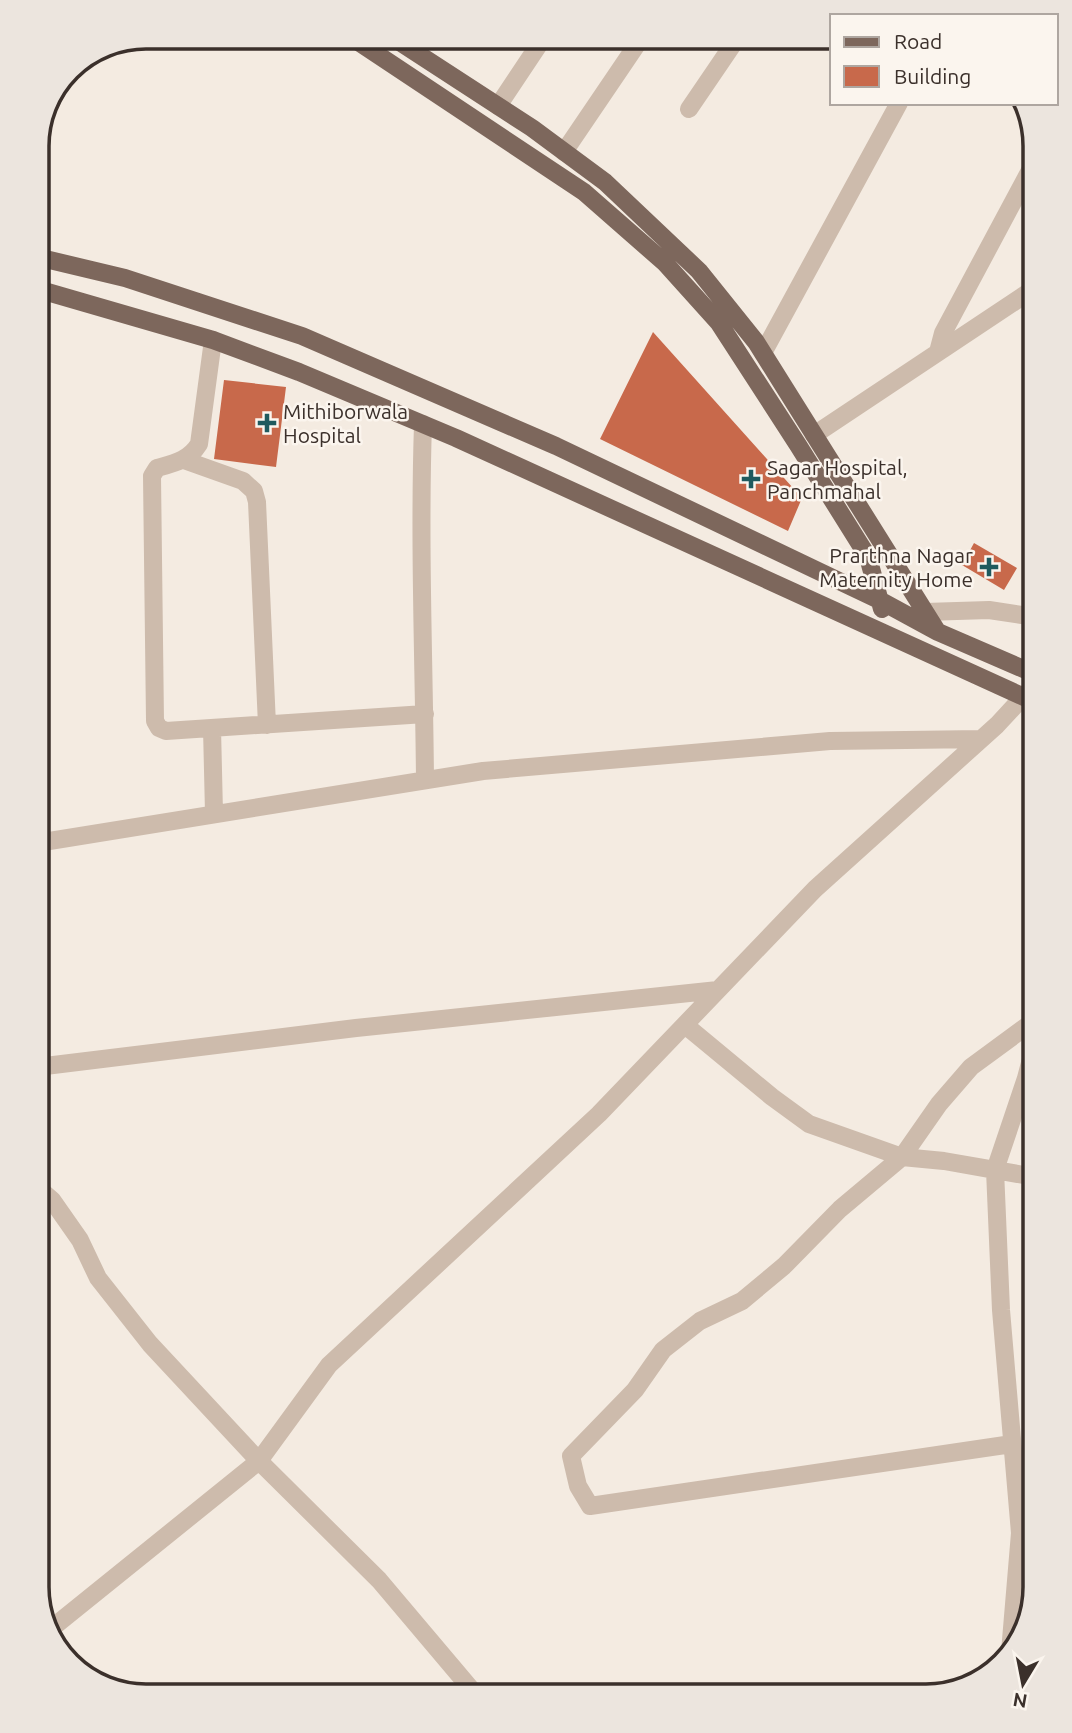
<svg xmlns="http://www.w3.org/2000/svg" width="1072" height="1733" viewBox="0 0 1072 1733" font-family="Ubuntu,sans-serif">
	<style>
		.building { fill: #c8694b }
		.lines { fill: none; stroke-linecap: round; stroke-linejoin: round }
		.minor { stroke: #cdbbac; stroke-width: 18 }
		.primary { stroke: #7d675c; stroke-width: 18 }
		.poi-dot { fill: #1f5a5e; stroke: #fbf5ee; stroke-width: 2.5 }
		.labels { text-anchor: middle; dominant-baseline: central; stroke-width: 5; stroke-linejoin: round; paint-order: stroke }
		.poi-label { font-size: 21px; fill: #3b302b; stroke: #fbf5ee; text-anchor: start }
		.rim { fill: none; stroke: #3b302b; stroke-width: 3.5 }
	</style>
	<rect width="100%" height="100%" fill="#f4ebe1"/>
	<!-- building -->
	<path class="building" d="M653,332L802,498L788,531L600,439Z
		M224,380L286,387L276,467L214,459Z
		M974,543L1017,568L1004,590L962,565Z"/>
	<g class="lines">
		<!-- minor -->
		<path class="minor" d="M498,106L544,37
			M689,109L738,37
			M564,152L642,37
			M213,340L199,444C189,460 175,463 157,468L152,476L155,721L159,728L166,731L425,714
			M938,352L943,333L1035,161
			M763,353L899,103
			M423,424C419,543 424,662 425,780
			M814,435L1035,288
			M184,460L243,481L254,491L257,502L267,725
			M925,612L989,610L1035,617
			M212,728L214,813
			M37,843L483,771L830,741L981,739
			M685,1025L772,1097L809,1124L902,1157L944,1161L1035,1177
			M37,1067L356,1028L718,990
			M37,1187L52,1200L80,1240L98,1278L150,1344L259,1461L379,1580L477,1696
			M1012,1444L590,1506L578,1486L571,1456L635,1390L663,1350L700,1321L742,1301L784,1266L840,1209L902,1157L939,1104L971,1067L1035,1020
			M47,1632L259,1461L329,1365L599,1114L815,889L997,725L1035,684
			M1010,1652L1020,1533L1001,1310L995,1170L1026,1078L1035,1044
			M919,1696L975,1684"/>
		<!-- primary -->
		<path class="primary" d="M351,37L584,192L665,263L719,323L798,445L868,557L882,609
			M392,37L532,128L605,182L699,271L756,342L937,631
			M37,257L125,278L302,336L556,446L881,601L938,632L1035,674
			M37,289L213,340L299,372L456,438L1035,702"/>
	</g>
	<!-- markers -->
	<g class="poi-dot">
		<path d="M263.5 412.5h7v7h7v7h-7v7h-7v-7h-7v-7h7z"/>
		<path d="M747.5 468.5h7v7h7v7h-7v7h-7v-7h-7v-7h7z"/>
		<path d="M985.5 556.5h7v7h7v7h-7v7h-7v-7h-7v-7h7z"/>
	</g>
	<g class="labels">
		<!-- poi labels -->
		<g class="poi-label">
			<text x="283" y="411">Mithiborwala<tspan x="283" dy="24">Hospital</tspan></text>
			<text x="767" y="467">Sagar Hospital,<tspan x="767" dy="24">Panchmahal</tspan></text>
			<text x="973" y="555" text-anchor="end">Prarthna Nagar<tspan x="973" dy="24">Maternity Home</tspan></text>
		</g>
	</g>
	<!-- crop -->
	<path d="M0 0H1072V1733H0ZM146 49H926A97 97 0 0 1 1023 146V1587A97 97 0 0 1 926 1684H146A97 97 0 0 1 49 1587V146A97 97 0 0 1 146 49Z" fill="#ece5de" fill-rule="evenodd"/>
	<path class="rim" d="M146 49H926A97 97 0 0 1 1023 146V1587A97 97 0 0 1 926 1684H146A97 97 0 0 1 49 1587V146A97 97 0 0 1 146 49Z"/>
	<!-- legend -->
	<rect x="830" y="14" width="228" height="91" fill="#fbf5ee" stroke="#aea6a0" stroke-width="2"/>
	<rect x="844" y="37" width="35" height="10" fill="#7d675c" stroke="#aea6a0" stroke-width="2"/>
	<text x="894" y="49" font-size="21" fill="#3b302b">Road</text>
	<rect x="844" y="66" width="35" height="21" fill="#c8694b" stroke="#aea6a0" stroke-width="2"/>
	<text x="894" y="84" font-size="21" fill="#3b302b">Building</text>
	<!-- north arrow -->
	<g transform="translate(1023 1684) rotate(190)" stroke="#fbf5ee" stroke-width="5" paint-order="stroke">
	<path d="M0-5L12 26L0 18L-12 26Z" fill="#3b302b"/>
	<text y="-10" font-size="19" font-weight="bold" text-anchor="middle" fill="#3b302b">N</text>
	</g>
</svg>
